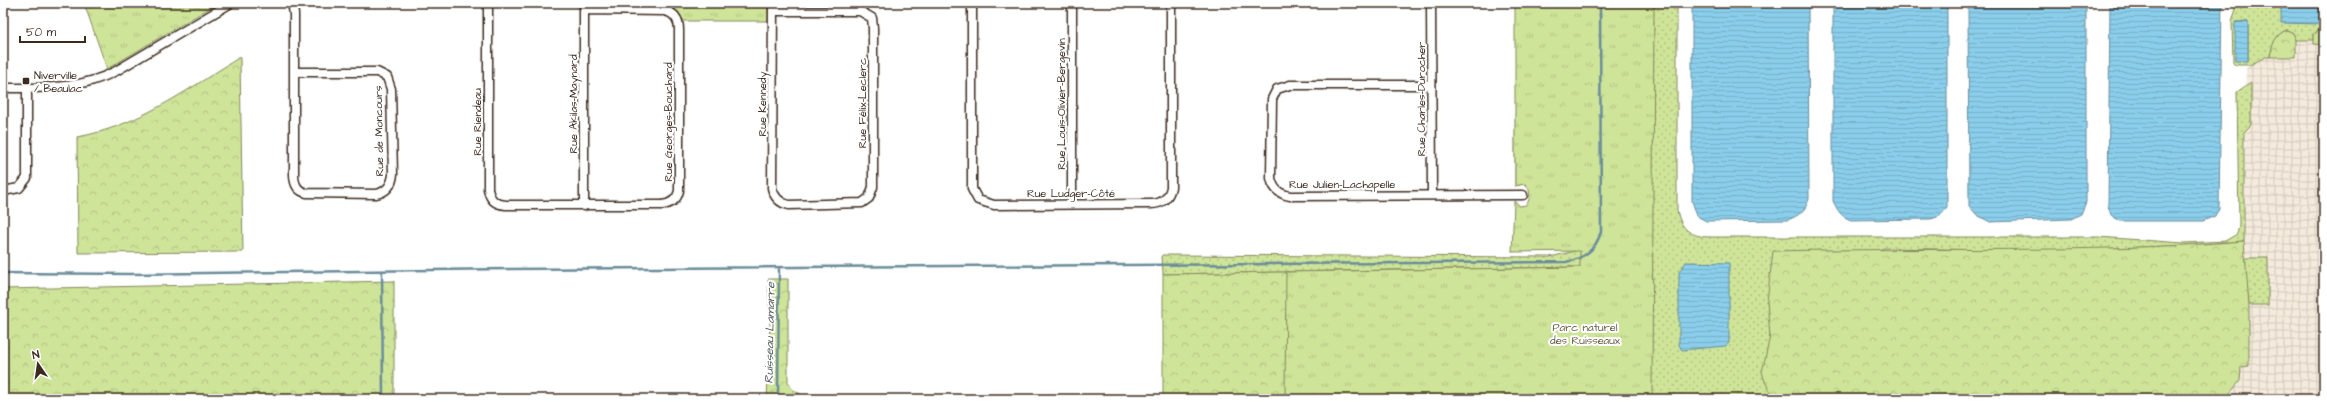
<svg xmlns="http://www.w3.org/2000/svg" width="2327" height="402" viewBox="0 0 2327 402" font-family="'Architects Daughter',sans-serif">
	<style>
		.industrial { fill: url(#industrial-grid) }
		.grass { fill: url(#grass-dots); stroke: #84875c; fill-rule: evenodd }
		.forest { fill: url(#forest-crowns); stroke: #84875c }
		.park { fill: url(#park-tufts); stroke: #84875c }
		.water { fill: url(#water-rules); stroke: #6a8c99 }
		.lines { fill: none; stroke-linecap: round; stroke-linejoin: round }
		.stream { stroke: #6a8c99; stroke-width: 2.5 }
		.street-casing { stroke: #3b2a1e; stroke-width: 11 }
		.street { stroke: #fff; stroke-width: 8 }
		.poi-dot { fill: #3b2a1e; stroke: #fff; stroke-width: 1.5 }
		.labels { text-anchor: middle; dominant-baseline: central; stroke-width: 4; stroke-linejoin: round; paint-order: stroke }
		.poi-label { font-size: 11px; fill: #3b2a1e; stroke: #fff; text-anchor: start }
		.street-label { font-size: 11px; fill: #3b2a1e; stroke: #fff }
		.park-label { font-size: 11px; fill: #60583d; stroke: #fff }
		.water-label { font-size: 12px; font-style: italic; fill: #535b5c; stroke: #fff }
	</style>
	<defs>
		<pattern id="industrial-grid" width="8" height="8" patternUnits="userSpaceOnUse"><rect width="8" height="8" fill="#f4ebdd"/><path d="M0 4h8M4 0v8" fill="none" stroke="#d2cabd"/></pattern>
		<pattern id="grass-dots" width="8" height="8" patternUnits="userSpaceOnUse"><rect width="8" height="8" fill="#cee499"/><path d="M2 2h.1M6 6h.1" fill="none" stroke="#b2c483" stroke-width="1.8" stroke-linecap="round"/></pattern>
		<pattern id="forest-crowns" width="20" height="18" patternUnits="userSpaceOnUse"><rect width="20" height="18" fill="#cee499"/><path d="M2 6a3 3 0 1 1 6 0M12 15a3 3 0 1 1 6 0" fill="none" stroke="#b2c483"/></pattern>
		<pattern id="park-tufts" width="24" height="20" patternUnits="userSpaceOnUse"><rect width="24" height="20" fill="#cee499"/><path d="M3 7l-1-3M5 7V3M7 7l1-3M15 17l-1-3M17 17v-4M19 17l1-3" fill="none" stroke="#b2c483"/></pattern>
		<pattern id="water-rules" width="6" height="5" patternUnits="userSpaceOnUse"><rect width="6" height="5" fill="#8aceeb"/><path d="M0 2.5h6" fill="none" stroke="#78b1c9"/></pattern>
	</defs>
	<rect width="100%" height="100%" fill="#fff"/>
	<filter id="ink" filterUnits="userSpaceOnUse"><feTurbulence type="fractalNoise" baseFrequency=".025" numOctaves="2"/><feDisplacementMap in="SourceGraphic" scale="8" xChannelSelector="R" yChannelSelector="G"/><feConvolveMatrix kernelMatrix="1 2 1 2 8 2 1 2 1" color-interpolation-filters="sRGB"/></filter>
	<g filter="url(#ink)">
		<!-- industrial -->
		<path class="industrial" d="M2296,40H2314V44L2324,45V399H2231L2226,398L2240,381L2241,367L2249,366V305L2268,304V259L2244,258L2246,68L2265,57H2295Z"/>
		<!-- grass -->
		<path class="grass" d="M1516,3H1677V210C1681,230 1691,237 1712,237H2098L2184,243L2225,241L2237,234L2239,226L2237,92L2251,82V125L2244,132V241L2194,245L2043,251L1884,248L1767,301C1768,312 1771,325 1770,336C1768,370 1754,365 1775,399H1603L1585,267L1163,274L1162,255L1550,257L1575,251L1527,186L1522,184L1515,186Z
			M2238,3H2324V27L2314,34V40H2296L2293,33L2287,30C2276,33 2272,46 2270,57H2265L2250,65H2235L2233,63L2232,21ZM2236,22H2248V61Z
			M2244,258H2268V305H2249Z"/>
		<!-- forest -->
		<path class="forest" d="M2324,27V45L2314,44V34Z
			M2287,30L2293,33L2296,40V57H2270C2272,45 2275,34 2287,30Z
			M240,57L243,252L78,253L77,137C137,127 190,88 240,57Z
			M2244,241L2249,305V366L2241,367L2240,381L2225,399L2198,397L2172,399H1775L1765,382L1762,372L1770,336L1767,301L1773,251C1930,247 2087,254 2244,241Z
			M1585,267L1603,399H1163V274Z
			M768,279H788V382L792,389L809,399H767L770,325Z
			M394,281V399H3V289Z"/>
		<!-- park -->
		<path class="park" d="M84,3H218L107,69Z
			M662,3H768V21H684L676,10L662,5Z
			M1515,3H1654L1652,399H1285L1286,272L1580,267V251L1512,252L1514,201L1520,206L1526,205C1531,199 1531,189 1525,184L1515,186Z"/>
		<!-- water -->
		<path class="water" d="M1692,3H1808L1809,199C1805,211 1800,215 1788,220L1706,221L1697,216L1692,201Z
			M1833,3H1947V207L1940,216L1931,219L1851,220C1840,216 1838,211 1833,201Z
			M1968,3H2086V202L2081,214L2071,219L1990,222L1977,215L1969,206Z
			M2110,3H2222L2219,208L2215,216L2203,221H2120L2111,215L2108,206Z
			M2281,5H2320L2319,24L2281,23Z
			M2235,22H2248V61H2235Z
			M1686,262L1729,263V343L1726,346L1682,350L1679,345V272Z"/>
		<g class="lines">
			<!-- stream -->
			<path class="stream" d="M382,272L383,399
				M3,273L130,274L506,269L1566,262C1584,258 1595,251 1601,232L1600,3
				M778,399L779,268"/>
			<defs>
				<path id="street" d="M292,3L294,14V174C294,184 297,191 307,193L376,194C387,192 392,185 393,174L391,89L387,77L377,72H294
					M488,3V189C490,200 495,204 506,205H662C671,204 677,200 679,191V30C679,20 675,13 665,11L584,10
					M584,3V206
					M773,3L772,188C774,197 780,203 789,205L862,203L869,198L873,187V28L872,18L860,11H773
					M972,3V189L978,200L994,205L1151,204C1162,204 1169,198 1171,187V3
					M1431,3L1432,195
					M1431,85H1290L1277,89L1272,99L1271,178C1273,189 1279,194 1290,196L1523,195
					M3,88C42,88 80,90 116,71L231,3
					M3,191L19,188L27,178V88
					M1072,204V3"/>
			</defs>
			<!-- street casing -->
			<use href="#street" class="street-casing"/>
			<!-- street -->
			<use href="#street" class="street"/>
		</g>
	</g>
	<!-- markers -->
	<rect class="poi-dot" x="22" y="77" width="8" height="8" rx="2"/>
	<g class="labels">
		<!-- poi labels -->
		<g class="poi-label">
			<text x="34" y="75">Niverville<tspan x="34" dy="13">/ Beaulac</tspan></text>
		</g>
		<!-- street labels -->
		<g class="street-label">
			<text transform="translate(1421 99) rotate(-90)">Rue Charles-Durocher</text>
			<text transform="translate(862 103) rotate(-90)">Rue Félix-Leclerc</text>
			<text transform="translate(573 104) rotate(-90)">Rue Akilas-Maynard</text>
			<text transform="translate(762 104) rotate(-90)">Rue Kennedy</text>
			<text transform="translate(1061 104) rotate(-90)">Rue Louis-Olivier-Bergevin</text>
			<text transform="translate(477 122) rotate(-90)">Rue Riendeau</text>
			<text transform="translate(668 122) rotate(-90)">Rue Georges-Bouchard</text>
			<text transform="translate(379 131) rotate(-91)">Rue de Moncours</text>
			<text x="1342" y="184">Rue Julien-Lachapelle</text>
			<text x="1071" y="193">Rue Ludger-Côté</text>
		</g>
		<!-- park labels -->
		<g class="park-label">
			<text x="1585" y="327">Parc naturel<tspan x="1585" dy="13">des Ruisseaux</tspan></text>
		</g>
		<!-- water labels -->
		<g class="water-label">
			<text transform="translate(770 333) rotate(-89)">Ruisseau Lamarre</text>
		</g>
	</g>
	<!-- margin -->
	<rect width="2327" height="402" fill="none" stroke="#fff" stroke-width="16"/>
	<rect x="8" y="8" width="2311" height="386" fill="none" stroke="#3b2a1e" stroke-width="1.5" filter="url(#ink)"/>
	<!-- north arrow -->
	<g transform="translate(38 364) rotate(347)" stroke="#ffffff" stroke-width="3" paint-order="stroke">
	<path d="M0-3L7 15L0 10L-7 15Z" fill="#3b2a1e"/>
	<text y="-6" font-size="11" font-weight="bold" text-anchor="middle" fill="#3b2a1e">N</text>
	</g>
	<!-- scale -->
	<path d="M20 36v6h65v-6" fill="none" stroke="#3b2a1e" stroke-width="2"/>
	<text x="26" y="36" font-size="12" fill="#3b2a1e" stroke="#ffffff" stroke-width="3" paint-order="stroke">50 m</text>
</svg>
